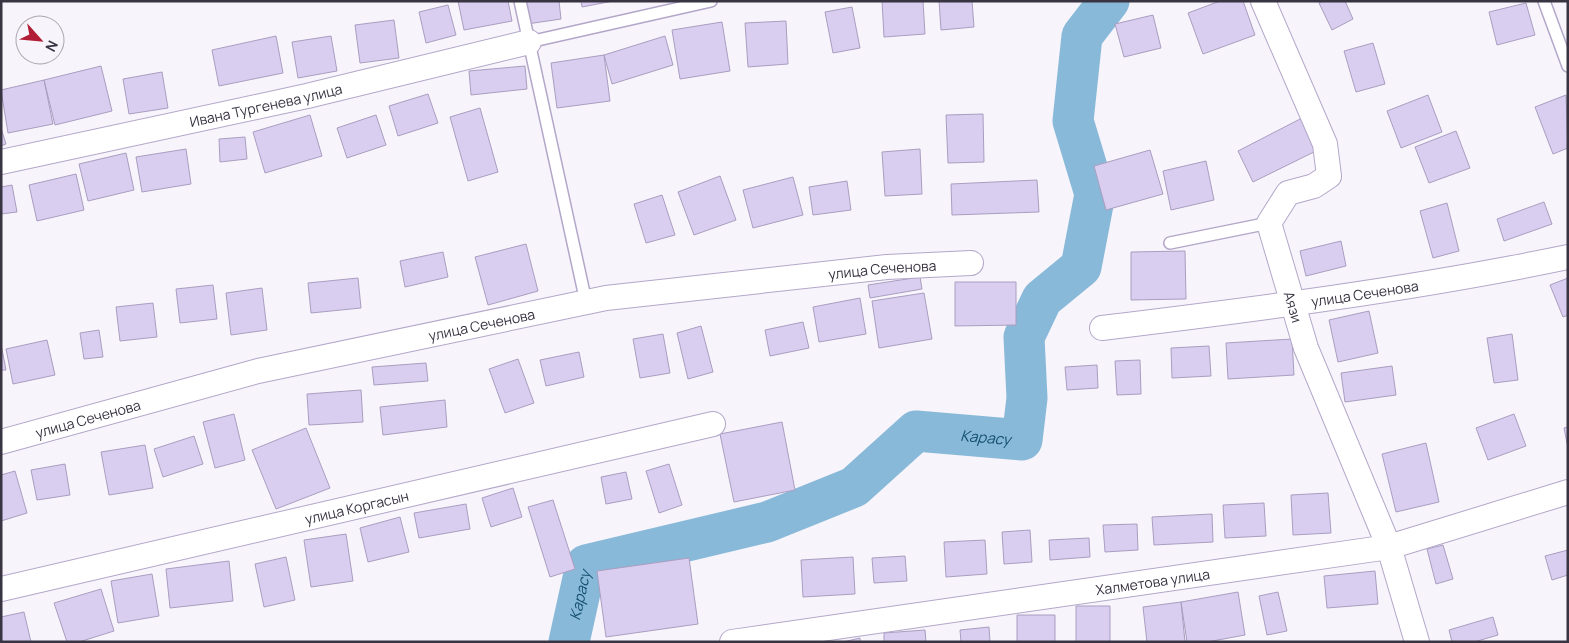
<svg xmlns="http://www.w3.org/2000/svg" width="1569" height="643" viewBox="0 0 1569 643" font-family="Manrope,sans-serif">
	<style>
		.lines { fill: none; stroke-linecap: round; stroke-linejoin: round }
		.river { stroke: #89b9d9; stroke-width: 41 }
		.building { fill: #d9cdf0; stroke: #aa9ec0 }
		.lane-casing { stroke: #b3a7c9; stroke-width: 14 }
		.street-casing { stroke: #b3a7c9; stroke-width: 26 }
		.lane { stroke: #fff; stroke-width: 11 }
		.street { stroke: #fff; stroke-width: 24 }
		.labels { text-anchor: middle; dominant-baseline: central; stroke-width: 4; stroke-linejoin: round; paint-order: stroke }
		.street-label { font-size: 14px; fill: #393442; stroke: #f7f4fb }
		.water-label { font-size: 15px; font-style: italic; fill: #144f6f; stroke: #f7f4fb }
	</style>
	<rect width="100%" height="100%" fill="#f7f4fb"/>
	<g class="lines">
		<!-- river -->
		<path class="river" id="s1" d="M569,642L586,565L767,522L854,487L916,431L1022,440L1027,398L1024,337L1042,299L1081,267L1095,194L1073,121L1082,36L1109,1"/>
	</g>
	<!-- building -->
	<path class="building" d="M458,1H508L512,21L464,30Z
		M524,1H559L561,19L527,24Z
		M581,1H613L582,7Z
		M882,1H923L925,34L884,37Z
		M939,1H972L974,27L941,30Z
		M1220,1H1243L1255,35L1203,54L1188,13Z
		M1323,1H1345L1353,19L1332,30L1319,3Z
		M1526,3L1535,35L1497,45L1489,12Z
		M448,5L456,35L426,43L419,12Z
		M852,7L860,48L833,53L825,12Z
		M1153,15L1161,48L1124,57L1115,24Z
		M394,20L399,58L360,63L355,25Z
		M786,21L788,64L748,67L745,23Z
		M722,22L730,71L680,79L672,30Z
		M276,36L283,73L219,86L212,50Z
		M331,36L337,71L298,78L292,42Z
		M665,36L673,65L612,84L604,55Z
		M1373,43L1385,84L1356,92L1344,51Z
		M604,55L610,101L557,108L551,63Z
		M101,66L112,111L55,125L44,80Z
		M525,66L527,89L471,95L469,71Z
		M162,72L168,108L129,114L123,79Z
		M44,80L53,124L8,133L1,90Z
		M428,94L438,123L398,136L389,106Z
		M1428,95L1442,132L1401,148L1387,111Z
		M1566,95L1568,148L1553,154L1535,107Z
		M480,108L498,172L468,181L450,117Z
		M983,114L984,162L948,163L946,115Z
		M310,115L322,156L265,173L253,132Z
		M376,115L386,145L347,158L337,128Z
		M1302,118L1318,150L1253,182L1238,151Z
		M1,128L6,144L1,146Z
		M1456,131L1470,168L1429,183L1415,147Z
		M245,137L247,159L220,162L219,139Z
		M186,149L191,184L142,192L136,157Z
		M920,149L922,194L885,196L882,152Z
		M1150,150L1163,194L1106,210L1094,166Z
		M126,153L134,190L88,201L79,164Z
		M1206,161L1214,200L1171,210L1163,171Z
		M76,174L84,210L37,221L29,185Z
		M720,176L736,220L694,235L678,192Z
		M793,177L803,215L753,228L743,190Z
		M1037,180L1039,212L952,215L951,184Z
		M847,181L851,210L813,215L809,187Z
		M12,185L17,212L1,214V187Z
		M662,195L675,235L646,243L634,204Z
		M1544,202L1552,224L1504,241L1497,219Z
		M1447,203L1459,251L1433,258L1420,211Z
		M1341,241L1346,266L1306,276L1300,251Z
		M526,244L538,291L488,305L475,257Z
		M1185,251L1186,299L1131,300V252Z
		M443,252L448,277L405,287L400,261Z
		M920,277L922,289L870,298L868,285Z
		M358,278L361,308L311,313L308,283Z
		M1568,278V315L1563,317L1550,285Z
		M955,282H1016V325L955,326Z
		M213,285L217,319L180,323L176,289Z
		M262,288L267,330L231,335L226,293Z
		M924,293L932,339L879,348L872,301Z
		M860,298L866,334L819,342L813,307Z
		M153,303L157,337L120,341L116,307Z
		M1369,311L1378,353L1338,362L1329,320Z
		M803,322L809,348L770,356L765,330Z
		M701,326L713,372L688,379L677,333Z
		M99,330L103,357L84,359L80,333Z
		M663,334L670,373L640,378L633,339Z
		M1512,334L1518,380L1494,383L1487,338Z
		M1292,339L1294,375L1228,379L1226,343Z
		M47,340L55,375L13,384L6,349Z
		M1,344L6,370H1Z
		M1209,346L1211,376L1172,378L1171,348Z
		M579,352L584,377L546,386L540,360Z
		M518,359L534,403L505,413L489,369Z
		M1140,360L1141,394L1117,395L1115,361Z
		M426,363L428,381L374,385L372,367Z
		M1097,365L1098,388L1067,390L1065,367Z
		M1392,366L1396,395L1345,402L1341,373Z
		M361,390L363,422L309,425L307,394Z
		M445,400L447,427L383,435L380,407Z
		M234,414L245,460L215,468L203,422Z
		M1514,414L1526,446L1488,460L1476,428Z
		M782,422L795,490L734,502L720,434Z
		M1568,427V448L1564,428Z
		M306,428L330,488L276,509L252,450Z
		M194,436L203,464L163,477L154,449Z
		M1426,443L1439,502L1396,512L1382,454Z
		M145,445L153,488L109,495L101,452Z
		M65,464L70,495L37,500L31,470Z
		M669,464L682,505L659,513L646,471Z
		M15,471L27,513L1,521V475Z
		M626,472L632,499L606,504L601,477Z
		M513,488L522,517L491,527L482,498Z
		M1328,493L1331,533L1293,535L1291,495Z
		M553,500L575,569L550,577L528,507Z
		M1264,503L1266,536L1225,538L1223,505Z
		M466,504L470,529L419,538L414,513Z
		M1212,514L1213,542L1154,545L1152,517Z
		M400,517L409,552L368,562L360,528Z
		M1137,524L1138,550L1105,552L1103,525Z
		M1030,530L1032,562L1004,564L1002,532Z
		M346,534L353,581L311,587L304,540Z
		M1089,538L1090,557L1050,560L1049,540Z
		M985,540L987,574L946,577L944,542Z
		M1443,545L1453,579L1436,584L1427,549Z
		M1568,550V575L1552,580L1545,556Z
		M905,556L907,581L874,583L872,558Z
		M286,557L295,600L264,607L255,564Z
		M853,557L855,594L803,597L801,560Z
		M689,558L698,624L606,637L597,571Z
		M229,561L233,601L170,608L166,569Z
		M1375,571L1378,604L1327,608L1324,576Z
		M152,574L159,616L118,623L111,581Z
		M101,589L114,631L79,642H67L54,603Z
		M1238,592L1245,635L1207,642H1187L1181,602Z
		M1278,592L1287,631L1267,635L1259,596Z
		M1181,602L1185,642H1147L1143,607Z
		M1076,606H1110V642H1076Z
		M24,612L31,642H1V617Z
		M1017,615H1055V642H1017Z
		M1493,617L1498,635L1474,642H1452L1449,630Z
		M989,627L990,642H961L960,630Z
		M925,630L926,642H884V633Z
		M860,638V642H843Z"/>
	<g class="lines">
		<defs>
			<path id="lane" d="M520,1L586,302
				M1544,1L1568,66
				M529,42L711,1
				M1170,243L1269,223"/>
			<g id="street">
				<path id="s2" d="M1263,1L1325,144L1329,176L1314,186L1288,193L1269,223L1306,348L1389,547L1417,642"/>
				<path id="s3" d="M1,162L307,96L529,42"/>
				<path id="s4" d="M1102,328C1258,309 1414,289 1568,257"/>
				<path id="s5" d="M1,442L258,371L606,298L887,267L971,263"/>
				<path id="s6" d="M1,589L713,424"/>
				<path id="s7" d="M732,642L1389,547L1568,492"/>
			</g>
		</defs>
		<!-- lane casing -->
		<use href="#lane" class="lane-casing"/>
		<!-- street casing -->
		<use href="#street" class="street-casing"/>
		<!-- lane -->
		<use href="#lane" class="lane"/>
		<!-- street -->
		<use href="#street" class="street"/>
	</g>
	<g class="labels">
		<!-- street labels -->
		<g class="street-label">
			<text stroke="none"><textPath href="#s3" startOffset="271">Ивана Тургенева улица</textPath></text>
			<text stroke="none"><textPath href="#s5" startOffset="900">улица Сеченова</textPath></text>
			<text stroke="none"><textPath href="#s4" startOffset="265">улица Сеченова</textPath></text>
			<text stroke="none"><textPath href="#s2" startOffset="356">Аязи</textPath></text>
			<text stroke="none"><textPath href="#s5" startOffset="495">улица Сеченова</textPath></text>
			<text stroke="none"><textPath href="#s5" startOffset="90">улица Сеченова</textPath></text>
			<text stroke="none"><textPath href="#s6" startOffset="365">улица Коргасын</textPath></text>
			<text stroke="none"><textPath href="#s7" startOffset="425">Халметова улица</textPath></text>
		</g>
		<!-- water labels -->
		<g class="water-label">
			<text stroke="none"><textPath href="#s1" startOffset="512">Карасу</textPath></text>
			<text stroke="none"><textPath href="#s1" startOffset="48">Карасу</textPath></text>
		</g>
	</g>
	<!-- border -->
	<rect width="1569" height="643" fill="none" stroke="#393442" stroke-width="5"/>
	<!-- north arrow -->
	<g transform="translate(40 40) rotate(117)"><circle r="24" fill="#f7f4fb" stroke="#aba7b1"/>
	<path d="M0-4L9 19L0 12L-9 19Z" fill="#b11d36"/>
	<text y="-8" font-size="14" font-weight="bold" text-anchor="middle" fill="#393442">N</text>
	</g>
</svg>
